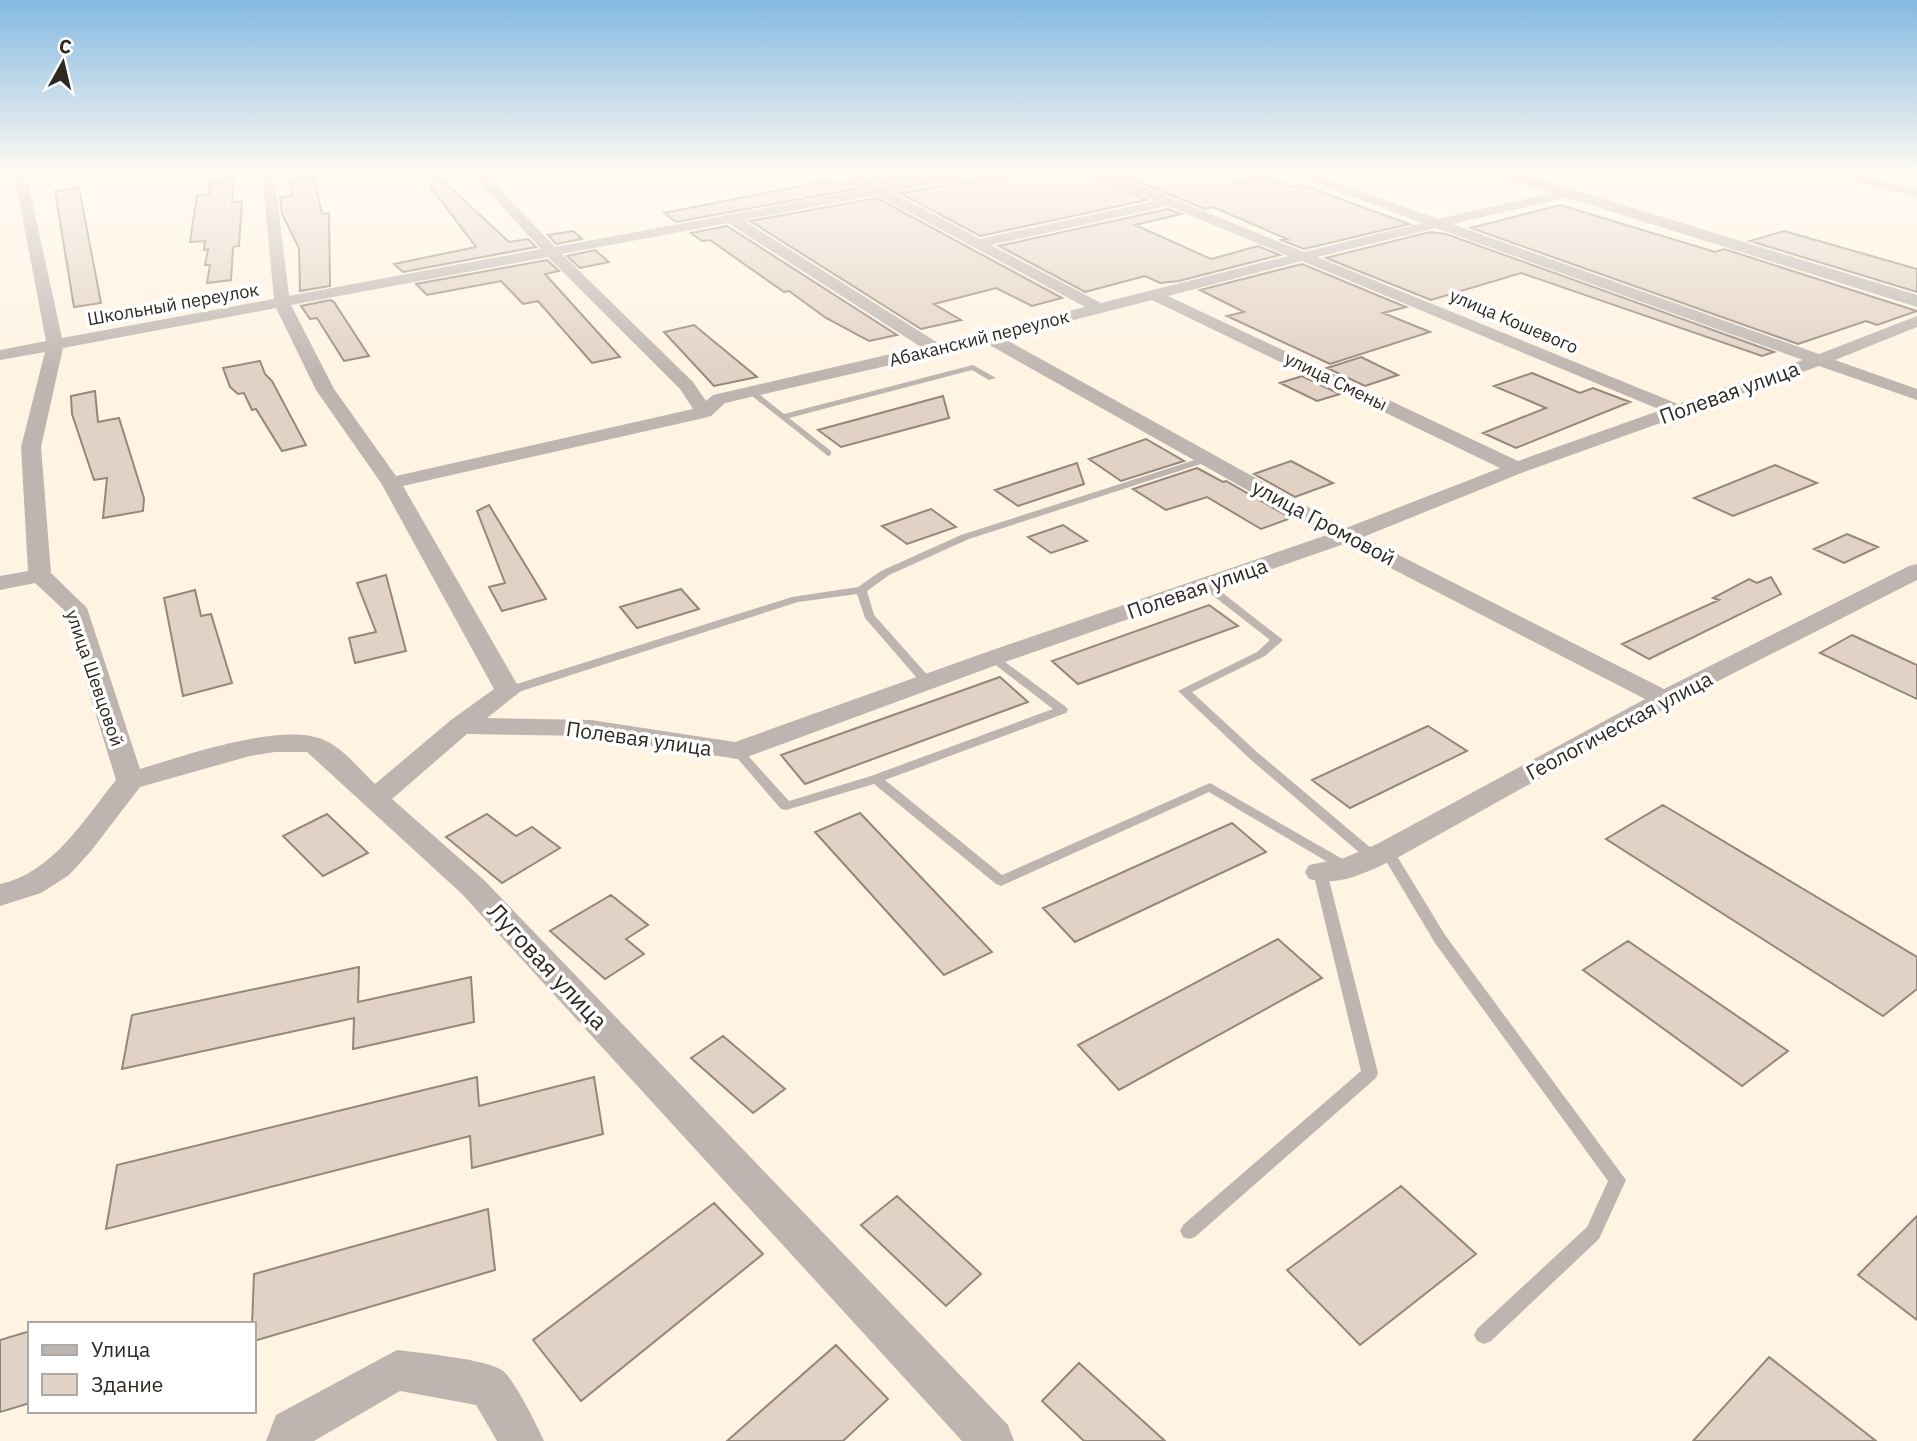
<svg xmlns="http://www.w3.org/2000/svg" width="1917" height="1441" viewBox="0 0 1917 1441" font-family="'IBM Plex Sans',sans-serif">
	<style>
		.building { fill: #e2d1c5; stroke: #96867b; stroke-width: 2 }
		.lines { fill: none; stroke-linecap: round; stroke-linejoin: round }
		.service { fill: #beb5b1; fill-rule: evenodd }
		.minor { fill: #beb5b1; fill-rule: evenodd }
		.tertiary { fill: #beb5b1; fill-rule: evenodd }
		.labels { text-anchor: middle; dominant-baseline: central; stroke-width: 7; stroke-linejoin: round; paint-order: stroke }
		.far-street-label { font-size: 18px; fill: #2e2923; stroke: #fff }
		.street-label { font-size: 21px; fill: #2e2923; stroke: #fff }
		.near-street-label { font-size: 24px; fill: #2e2923; stroke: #fff }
	</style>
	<rect width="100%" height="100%" fill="#fff3e2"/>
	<!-- building -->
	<path class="building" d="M904,173L918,177L882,183L874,178Z
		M1019,173H1091L1147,200L980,236L900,193Z
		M1117,173H1235L1236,182L1266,177L1292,187L1302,185L1409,224L1304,249L1281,240L1287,239L1213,207L1205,209Z
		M314,177L322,214L329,213L330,286L300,291L299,248L282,214L280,197L293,195L290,180Z
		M439,177L509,242L528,239L536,247L403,272L394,264L476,247L430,186Z
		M234,179L232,203L242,201L239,246L233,247L231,280L207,283L210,265H205L208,249L204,250L205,241L190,242L197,195L209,194L211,181Z
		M832,180L837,185L853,182L861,188L676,222L664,213Z
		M79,188L101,303L74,307L55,191Z
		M877,198L1062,298L1032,306L996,288L934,304L961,320L921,329L750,221Z
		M1560,205L1715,252L1724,249L1917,311L1877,325L1866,321L1798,344L1471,228Z
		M1168,209L1181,214L1135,225L1211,259L1258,246L1280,255L1179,281L1160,283L1145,276L1085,292L999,246Z
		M727,226L897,335L869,341L826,318L789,291L784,292L710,240L702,241L691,233Z
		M573,231L582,239L556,244L548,235Z
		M1784,231L1917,269V292L1750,241Z
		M1430,232L1446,234L1774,352L1762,356L1521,273L1431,300L1326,258Z
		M595,250L609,262L580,268L567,256Z
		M547,260L559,271L545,274L620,357L592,363L538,301L523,304L501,281L427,295L416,284Z
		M1302,264L1406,307L1383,313L1430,332L1330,364L1227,316L1244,312L1200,290Z
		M330,300L334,302L369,356L344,361L317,318L310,319L301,306Z
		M694,325L757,377L714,386L664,332Z
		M1361,357L1398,375L1365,386L1327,368Z
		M260,361L265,374L272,381L306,445L282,451L256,409L252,410L244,393L238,394L230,387L223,368Z
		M1532,373L1580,393L1593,388L1630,402L1516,448L1483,433L1546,408L1494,386Z
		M1302,376L1340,394L1317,401L1280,383Z
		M95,391L98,422L119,418L144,498L143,511L103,518L107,478L94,480L72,414L71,396Z
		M943,396L949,418L841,447L818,430Z
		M1146,439L1184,461L1121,481L1089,459Z
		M1291,461L1333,483L1295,497L1254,474Z
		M1077,463L1084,484L1018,506L995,490Z
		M1775,465L1817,483L1733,516L1694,498Z
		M1197,468L1223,482L1226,481L1291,518L1261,529L1207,497L1166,510L1133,489Z
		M489,505L546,599L502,611L489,587L505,583L477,511Z
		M931,509L956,527L907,544L882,526Z
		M1063,525L1087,541L1051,553L1028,537Z
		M1847,534L1878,547L1844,563L1814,549Z
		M386,575L406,651L355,663L349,638L376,632L357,583Z
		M1771,577L1781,594L1649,659L1622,644L1719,600L1713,598L1749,579L1757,583Z
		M681,589L699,609L637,628L620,607Z
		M195,590L201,616L211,614L232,683L183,696L164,598Z
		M1209,605L1238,626L1078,684L1052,661Z
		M1852,635L1917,665V699L1820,653Z
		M1000,677L1028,702L805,784L781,755Z
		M1428,726L1467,751L1350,808L1312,780Z
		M1663,805L1917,957V989L1883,1016L1606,839Z
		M860,813L992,952L944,975L815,832Z
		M327,814L368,853L323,876L283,836Z
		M487,814L516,836L532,827L560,848L502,883L446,837Z
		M1232,823L1266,852L1075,942L1043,908Z
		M611,895L648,925L626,939L644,954L605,979L550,931Z
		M1278,939L1322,978L1119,1090L1078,1045Z
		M1628,941L1788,1051L1742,1086L1583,970Z
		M359,967L358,1002L471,977L474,1022L353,1049L354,1018L122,1069L132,1015Z
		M723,1036L785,1089L753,1113L691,1058Z
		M477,1077L479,1106L594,1077L603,1134L472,1168L470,1136L106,1229L117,1165Z
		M1401,1186L1476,1254L1360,1345L1287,1270Z
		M897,1196L981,1274L946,1306L861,1225Z
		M714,1203L763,1254L581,1401L533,1340Z
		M488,1209L495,1270L254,1341L252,1324L254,1274Z
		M1917,1216V1320L1858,1275Z
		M30,1331V1403L0,1412V1340Z
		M836,1345L888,1399L843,1441H727Z
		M1769,1357L1876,1441H1693Z
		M1079,1363L1165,1441H1084L1042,1401Z"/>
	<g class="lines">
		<!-- service -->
		<path class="service" d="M973,365L996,378L989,380L972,370L789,418L831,451V455L828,456L747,392L754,390L784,414Z
			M1207,456L1210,457V461L969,539L889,575L867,591L874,615L931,679L933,682L931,685H923L865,618L857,594L798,602L512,694L508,695L502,691L504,688L792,597L858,587L881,571L961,535Z
			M1206,582L1210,583L1283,640L1265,656L1192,692L1258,753L1378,854L1380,857L1378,860H1368L1250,759L1178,691L1257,652L1270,640L1202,587L1201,585Z
			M993,655L997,656L1066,707L1068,710L1066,713L885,780L1002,875L1210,783L1353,865L1355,868L1353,871H1343L1209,792L1001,886L996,884L874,784L786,810L781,809L731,751L733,748H741L789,801L871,776L1053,709L989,660L987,658L989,656Z
			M1387,846L1392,848L1445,935L1626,1180L1599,1239L1491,1341L1484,1344L1477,1341L1474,1335L1477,1329L1587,1227L1608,1181L1435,943L1380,851L1382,848Z
			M1320,867L1325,869L1327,872L1378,1073L1376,1078L1195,1237L1189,1239L1183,1237L1180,1231L1183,1225L1361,1071L1313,872L1315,869Z"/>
		<!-- minor -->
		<path class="minor" d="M14,173H26L62,338L274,299L262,173H274L289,296L541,249L471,173H484L555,247L867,189L845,173H860L881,186L952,173H978L972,177L892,192L980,239L1155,201L1093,173H1110L1304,252L1422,223L1290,173H1308L1438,219L1568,189L1575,193L1573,196L1452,224L1819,354L1917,316V327L1835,360L1917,389V400L1819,366L1524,472L1363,537L1664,689L1909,566L1917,564V580L1673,704L1397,858C1371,870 1340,888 1309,879L1305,872L1309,865L1344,858L1377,844L1645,699L1344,544L1002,663L747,757L737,759L591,736L467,734L392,799L484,880L1008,1425L1014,1441H962L462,894L307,752H275L250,756L140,787L91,851L69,875L41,893L0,906V884C53,873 84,819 116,780L64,610L35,583L0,590V576L28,571L21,447L45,352L0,360V350L46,341ZM877,195L1085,307L938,343L743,220ZM1168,206L1288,256L1101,303L991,245ZM728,223L921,347L713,395L706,401L693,382L562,254ZM1436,228L1803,360L1678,404L1317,257ZM548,257L680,389L693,409L396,476L334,389L291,305ZM1302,261L1661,410L1518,461L1168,296ZM1152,300L1500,468L1346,528L1003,338ZM276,308L316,390L381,483L494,689L451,720L375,784C360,770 345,750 326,741C286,720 183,756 140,769L87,608L51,573L41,447L63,348ZM986,343L1327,535L984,653L735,742L591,720L487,718L521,691L403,486L704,418L711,416L725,403Z
			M1830,173H1851L1917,189V197L1831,176Z
			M397,1350C419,1353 488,1359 503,1371C514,1379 538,1427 544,1441H497L476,1405L400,1391L314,1441H266L276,1415Z"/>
		<!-- tertiary -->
		<path class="tertiary" d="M1495,173H1519L1917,295V307L1498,176Z"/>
	</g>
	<!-- sky -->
	<linearGradient id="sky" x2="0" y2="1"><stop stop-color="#84b9e2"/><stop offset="0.46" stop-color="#fffaf2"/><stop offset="1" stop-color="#fffaf2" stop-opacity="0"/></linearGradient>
	<rect width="1917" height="375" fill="url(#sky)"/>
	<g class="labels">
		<!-- far-street labels -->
		<g class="far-street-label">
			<text transform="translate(173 304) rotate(-10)">Школьный переулок</text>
			<text transform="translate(1514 321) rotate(23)">улица Кошевого</text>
			<text transform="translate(979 338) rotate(-14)">Абаканский переулок</text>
			<text transform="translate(1336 381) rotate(26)">улица Смены</text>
			<text transform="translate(95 678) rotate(71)">улица Шевцовой</text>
		</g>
		<!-- street labels -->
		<g class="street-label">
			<text transform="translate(1729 392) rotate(-20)">Полевая улица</text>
			<text transform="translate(1324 522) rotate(28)">улица Громовой</text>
			<text transform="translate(1197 588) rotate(-19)">Полевая улица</text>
			<text transform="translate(1619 725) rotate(-28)">Геологическая улица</text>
			<text transform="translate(639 738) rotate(8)">Полевая улица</text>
		</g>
		<!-- near-street labels -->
		<g class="near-street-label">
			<text transform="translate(548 966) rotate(47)">Луговая улица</text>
		</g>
	</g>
	<!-- legend -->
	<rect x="28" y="1322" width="228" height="91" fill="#ffffff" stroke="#aba9a7" stroke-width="2"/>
	<rect x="42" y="1345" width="35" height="10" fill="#beb5b1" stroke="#aba9a7" stroke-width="2"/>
	<text x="91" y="1357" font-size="21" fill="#2e2923">Улица</text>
	<rect x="42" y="1374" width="35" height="21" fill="#e2d1c5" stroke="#aba9a7" stroke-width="2"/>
	<text x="91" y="1392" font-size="21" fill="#2e2923">Здание</text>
	<!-- north arrow -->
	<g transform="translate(63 63) rotate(8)" stroke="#ffffff" stroke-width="5" paint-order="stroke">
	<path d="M0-5L12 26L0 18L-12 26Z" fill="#2e2923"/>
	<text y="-10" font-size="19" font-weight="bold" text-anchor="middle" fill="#2e2923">С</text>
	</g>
</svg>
